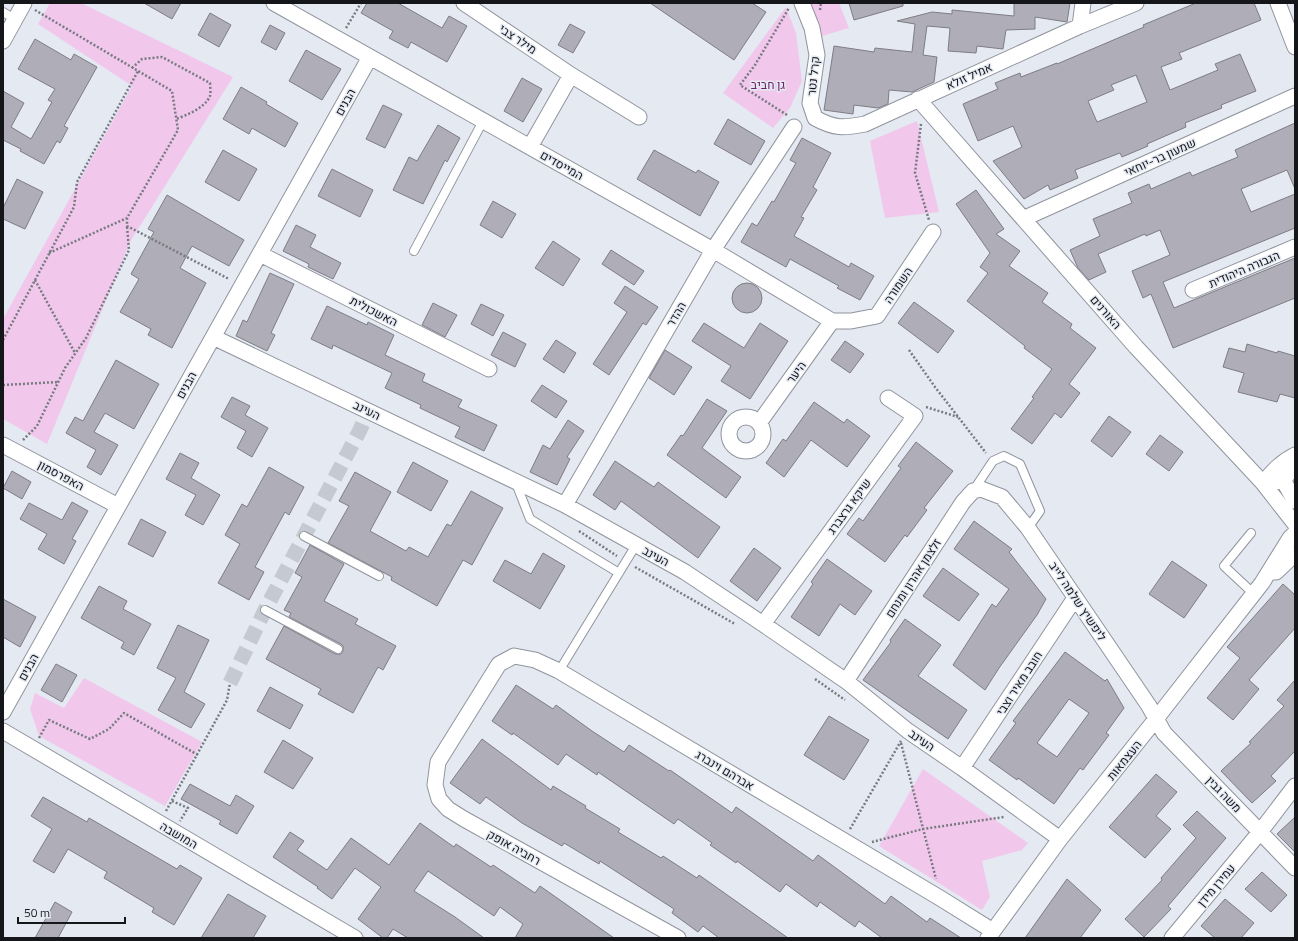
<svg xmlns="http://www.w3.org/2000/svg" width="1298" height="941" viewBox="0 0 1298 941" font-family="'Titillium Web',Heebo,sans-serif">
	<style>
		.green { fill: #f1c8ec }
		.building { fill: #afadb7; stroke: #7e7c85; fill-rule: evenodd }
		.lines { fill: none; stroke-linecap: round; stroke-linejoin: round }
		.minor-tunnel { stroke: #c5c9d1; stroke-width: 15; stroke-dasharray: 15 8; stroke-linecap: butt }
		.service-casing { stroke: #90949d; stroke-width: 10 }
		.minor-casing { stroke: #90949d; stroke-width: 17 }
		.path { stroke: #777a80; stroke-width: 2.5; stroke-dasharray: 2 2; stroke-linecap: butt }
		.service { stroke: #fff; stroke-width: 8 }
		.minor { stroke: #fff; stroke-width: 15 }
		.labels { text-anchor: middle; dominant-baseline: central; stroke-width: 3; stroke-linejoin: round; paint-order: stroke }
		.street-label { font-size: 12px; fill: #141619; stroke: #e4e9f2 }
		.park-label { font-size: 12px; fill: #6b2468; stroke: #e4e9f2 }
	</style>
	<rect width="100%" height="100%" fill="#e4e9f2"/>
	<!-- green -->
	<path class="green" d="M50,3H81L233,77L130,242L47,444L3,419V319L132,86L38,24Z
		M811,3H839L849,28L822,36Z
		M786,7L796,33L802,81L790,108L773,128L723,93Z
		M917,121L939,212L885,218L870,141Z
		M84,678L202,742L165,806L39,736L30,709L35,693L64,708Z
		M923,769L1028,843L1022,850L982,861L990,897L982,910L879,846Z"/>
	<!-- building -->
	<path class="building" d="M144,3H181L172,19Z
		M367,3H398L442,28L449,16L467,26L447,62L411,42L408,48L389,38L393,31L361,13Z
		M650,3H752L766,12L734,60Z
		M849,3H903V6L854,20Z
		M1014,3H1070L1067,22L1035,17V29L1006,30L1003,49L977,46L976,53L948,51L950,28L927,26L923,55L937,57L934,82L912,92L889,90L888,104L878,108L854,105L853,114L824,110L834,46L874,52L875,48L912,52L915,24L897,21L932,12L952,14V10L1014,16Z
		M1196,3H1254L1261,20L1179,53L1182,59L1161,67L1170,90L1218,70L1215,64L1240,54L1256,91L1221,105L1222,108L1185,123L1186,127L1147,144L1148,146L1122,157L1120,153L1075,170L1078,178L1050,190L1048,185L1024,199L993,161L1022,147L1013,126L978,141L963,104L998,89L995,83L1020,73L1021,77L1057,63V64L1144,27L1143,25ZM1136,75L1147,102L1097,122L1088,101L1114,90L1111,85Z
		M210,13L231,25L219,47L198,35Z
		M570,24L585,32L573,53L558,45Z
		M270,25L285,33L276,50L261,42Z
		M35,39L71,60L74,54L97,67L64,126L68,128L60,143L57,141L44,164L20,151L21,149L3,140V91L24,103L11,127L31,139L52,102L48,100L55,89L18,69Z
		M306,50L341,69L322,100L289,81Z
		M522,78L542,89L523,122L504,111Z
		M241,87L267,102L266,104L298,123L285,147L252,128L249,134L223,119Z
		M383,105L402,114L385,148L366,139Z
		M728,119L765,141L751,165L714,144Z
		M1295,123V189L1287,170L1241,189L1251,212L1295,194V228L1163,282L1174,308L1295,258V298L1173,348L1151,294L1143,298L1132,271L1170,255L1160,230L1146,236L1145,234L1098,254L1106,272L1089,280L1078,268L1070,250L1100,236L1093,219L1132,203L1128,193L1149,184L1151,189L1190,172L1192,176L1238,157L1235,150Z
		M438,125L460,138L447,162L445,160L423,204L393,190L409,157L417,161Z
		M802,138L831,153L813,187L817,190L801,217L804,218L794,236L849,267L851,263L874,276L860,300L837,288L839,286L790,259L786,267L741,242L752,223L757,226L772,201L774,202L796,163L790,160Z
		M223,150L257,169L239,201L205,182Z
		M654,150L696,173L698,170L719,182L700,216L637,179Z
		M332,169L373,190L360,217L318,196Z
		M17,179L43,192L25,229L3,219V208Z
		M976,190L1004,229L996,234L1020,251L1009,266L1048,293L1042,302L1072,324L1070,328L1096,348L1069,384L1080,393L1061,418L1055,413L1032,444L1011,429L1034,398L1032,397L1052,369L1024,348L1025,346L967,301L988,273L980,267L990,253L956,204Z
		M167,195L244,240L229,266L192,246L180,268L206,283L172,348L148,335L151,329L120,312L139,279L131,274L154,232L148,229Z
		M493,201L516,214L502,238L480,225Z
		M296,225L316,235L310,247L341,263L333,279L308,267L309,264L283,251Z
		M553,241L580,259L563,286L535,268Z
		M611,250L644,271L634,285L602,264Z
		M270,273L294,284L271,333L275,335L267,351L236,336L243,320L247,322Z
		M732 298a15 15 0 1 1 30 0a15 15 0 1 1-30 0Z
		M625,286L658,307L646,325L643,323L609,375L593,364L627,312L614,303Z
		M914,302L954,331L938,353L898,323Z
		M433,303L457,315L445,337L422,325Z
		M481,304L504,315L493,336L471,324Z
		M327,306L367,325L368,322L394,335L385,355L425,374L422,381L462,400L458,407L497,425L484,451L455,437L460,427L420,408L421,405L385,388L392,373L333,345L332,349L311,339Z
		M704,323L744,348L760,323L788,341L750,399L721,381L731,366L692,341Z
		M503,332L526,344L515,367L491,355Z
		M556,340L576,353L564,373L543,359Z
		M845,341L864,354L850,373L831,360Z
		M1247,344L1277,353L1278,351L1295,356V398L1280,394L1277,402L1238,392L1244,373L1223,367L1229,348L1245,352Z
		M665,350L692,367L674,395L649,378Z
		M116,360L159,384L134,429L105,413L94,432L118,445L101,475L87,467L96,450L66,433L75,417L83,421Z
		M542,385L567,401L556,418L531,401Z
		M232,397L250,406L245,415L268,428L252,457L237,448L246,431L221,417Z
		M707,399L727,411L702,448L741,477L726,498L667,455L681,435L683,436Z
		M814,402L844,423L847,419L870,436L847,467L811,440L784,477L766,463L783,439L786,441Z
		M1109,416L1131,432L1112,457L1091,441Z
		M568,420L584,431L567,457L570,459L557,485L530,472L543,445L550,449Z
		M1160,435L1183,452L1169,471L1146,454Z
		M916,442L953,471L924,508L927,510L907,537L905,535L885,562L847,534L859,518L863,521L901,468L898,466Z
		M180,453L199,463L191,478L220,495L203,525L185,515L196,495L166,479Z
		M615,461L654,487L658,482L720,527L698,558L621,501L615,510L593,495Z
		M413,462L448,481L431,511L397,492Z
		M269,467L304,487L289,515L285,512L255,567L264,572L249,600L218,583L240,544L225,535L242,504L247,507Z
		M12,471L31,482L22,499L3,488Z
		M355,472L391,492L370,531L406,551L409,547L428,557L447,524L451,526L471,491L503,508L472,565L463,560L437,606L391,580L392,577L328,543L349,506L339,501Z
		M72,502L88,511L72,539L76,541L64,564L38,549L47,534L20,519L29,503L62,520Z
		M141,519L166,532L153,557L128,544Z
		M974,521L1012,549L1009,552L1046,599L1037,615L999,668L985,690L953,665L992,604L996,607L1009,589L954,549Z
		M310,545L344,564L324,601L358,619L355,624L396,646L383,670L378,667L353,713L318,694L321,689L266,659L284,626L335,654H341L343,651V646L341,644L289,617L291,613L284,610L302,577L295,573Z
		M754,548L781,568L757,601L730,581Z
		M543,553L565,566L540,609L493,581L505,560L531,574Z
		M827,559L872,591L855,615L840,604L819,636L791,617L813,584L811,582Z
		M1172,561L1207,585L1184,618L1149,594Z
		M943,568L979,594L959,621L923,596Z
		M1283,584L1295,595V628L1249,680L1259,689L1233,720L1207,698L1240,658L1227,647Z
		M99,586L127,601L123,609L151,624L134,655L121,648L124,642L81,618Z
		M3,599L36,617L20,647L3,637Z
		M905,619L941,645L918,676L967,710L948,739L863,680L891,642L890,640Z
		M178,625L209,640L184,692L205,704L191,728L158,710L176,678L157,668Z
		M1065,652L1105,681L1107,679L1124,708L1106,733L1109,735L1083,770L1080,768L1054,804L1018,778L1017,780L989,760L1016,723L1013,721ZM1069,699L1089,713L1057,757L1037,743Z
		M56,664L77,675L62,702L41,690Z
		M1295,680V751L1271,776L1276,781L1252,803L1221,771L1251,743L1249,742L1284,706L1277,700Z
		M516,685L553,709L556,705L592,731L624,752L629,745L669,771L670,770L732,813L736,807L813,861L818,855L885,904L891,896L927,922L930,918L961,938H882L859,921L855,927L820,902L817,907L786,884L780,892L737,861L736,863L710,845L712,843L678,819L674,824L598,772L597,775L566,754L558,765L513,733L512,735L492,721Z
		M270,687L303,705L290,729L257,711Z
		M829,716L869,740L844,780L804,755Z
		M482,739L551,790L553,786L586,806L585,808L620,829L618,832L661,858L663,856L697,878L699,875L788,938H719L703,926L698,932L672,913L674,909L600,861L599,864L564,843L562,846L522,823L486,797L480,804L450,783Z
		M283,740L313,758L293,789L264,772Z
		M1156,774L1177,792L1156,816L1171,829L1145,858L1109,827Z
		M190,784L230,806L236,795L254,806L237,834L219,824L221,821L181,799Z
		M43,797L87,822L89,818L177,869L180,865L202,878L174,925L152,912L154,908L104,878L107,872L68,849L54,873L33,861L52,829L31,816Z
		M1197,811L1226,838L1168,906L1171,909L1144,937L1125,919L1162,880L1161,878L1196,838L1183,825Z
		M1295,817V852L1277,834Z
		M420,823L454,847L456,844L491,867L493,865L535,893L540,886L614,938H515L523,924L500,907L494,916L428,871L414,891L455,917L484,938H408L393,929L387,938H383L358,919L381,887L355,868L332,899L317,888L318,887L273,857L290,832L304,841L297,850L327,870L351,838L389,865Z
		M1262,872L1287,895L1271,912L1245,889Z
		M1067,879L1101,910L1080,938H1025Z
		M228,894L266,916L253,938H201Z
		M1225,899L1254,923L1241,938H1215L1201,926Z
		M55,902L72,912L58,938H35Z"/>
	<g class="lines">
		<!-- minor-tunnel -->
		<path class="minor-tunnel" d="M230,683L265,610L360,430L368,411"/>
		<defs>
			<path id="service" d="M3,12L15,19
				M414,251L483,121
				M516,483L530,519L619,573
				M973,491L993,461L1004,456L1020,464L1040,511L1028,528
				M1251,533L1224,566L1254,594
				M304,536L379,576
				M265,610L338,649
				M559,671L636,545"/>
			<path id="minor" d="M274,3L713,250L832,321H851L877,316L933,232
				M464,3L571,75L530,147
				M802,3L812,28L817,55L810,103L815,118C835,129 843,128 865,124L1080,26L1136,3
				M1278,3L1295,47
				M1080,26L1083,3
				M3,41L24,3
				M571,75L639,117
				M918,99L1136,347L1263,483L1295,524
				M1025,218L1295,96
				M260,254L489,369
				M1193,290L1295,247
				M213,337L565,505L685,572L763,624L846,681L908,731L962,768L1060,839
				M729 434a17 17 0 1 1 34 0a17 17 0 1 1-34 0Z
				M759,423L832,321
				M3,445L118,506
				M1283,480L1295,501
				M1263,483C1273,471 1281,462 1295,455
				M1263,483L1283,480L1295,466
				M565,505L713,250L794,127
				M1276,572L1295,554
				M763,624L915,416L888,398
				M846,681L963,502L973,491L981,489L1002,497L1028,528L1149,706L1164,733L1295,868
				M3,712L370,57
				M3,731L355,938
				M962,768L1075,598
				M678,938L464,819L448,809L439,799L435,785L438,762L499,664L514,656L535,660L559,671L940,898L993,931
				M988,938L1060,839L1152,724L1262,583L1290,538L1295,533
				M1172,938L1260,832L1295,786"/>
		</defs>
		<!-- service casing -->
		<use href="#service" class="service-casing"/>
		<!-- minor casing -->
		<use href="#minor" class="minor-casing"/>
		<!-- path -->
		<path class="path" d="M35,10L172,91L178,130L127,218V226L229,279
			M820,10L821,3
			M346,28L361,3
			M132,68L142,59L162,57L210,83C210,86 211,92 210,96C205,108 187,115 176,119
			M787,115L740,85L755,65L789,8
			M921,124L915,173L929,220
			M49,253L127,218
			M35,280L75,353
			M3,340L74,207L77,182L138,71
			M909,350L935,387L986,453
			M3,385L58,382
			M926,407L958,417
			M23,440L37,426L65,368L86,338L129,250L127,226
			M579,531L617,556
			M635,567L735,624
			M815,679L845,700
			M39,738L49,720L90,739L109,729L124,713L198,755
			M901,743L936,879
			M172,801L188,808L180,821
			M166,811L227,700L230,683
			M850,829L901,741
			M872,842L923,829L1004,817"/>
		<!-- service -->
		<use href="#service" class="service"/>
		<!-- minor -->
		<use href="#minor" class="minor"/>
	</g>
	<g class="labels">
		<!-- street labels -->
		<g class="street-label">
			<text transform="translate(518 39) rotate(34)">מילר צבי</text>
			<text transform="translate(813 76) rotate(-84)">קרל נטר</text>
			<text transform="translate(969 76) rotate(-24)">אמיל זולא</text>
			<text transform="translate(345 102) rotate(-61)">הבנים</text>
			<text transform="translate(1160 157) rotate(-24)">שמעון בר-יוחאי</text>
			<text transform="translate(562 165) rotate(29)">המייסדים</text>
			<text transform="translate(1244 269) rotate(-23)">הגבורה היהודית</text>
			<text transform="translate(898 285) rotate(-56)">השמורה</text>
			<text transform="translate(374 311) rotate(27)">האשכולית</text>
			<text transform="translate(1106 312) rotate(49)">האורנים</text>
			<text transform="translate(676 314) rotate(-60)">ההדר</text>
			<text transform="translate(796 372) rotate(-54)">היער</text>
			<text transform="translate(186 385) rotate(-61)">הבנים</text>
			<text transform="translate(367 410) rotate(26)">העינב</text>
			<text transform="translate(61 475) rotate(28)">האפרסמון</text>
			<text transform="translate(849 506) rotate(-54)">שיקא גרצברג</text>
			<text transform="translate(656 556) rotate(29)">העינב</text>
			<text transform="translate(913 578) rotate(-57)">זלצמן אהרון ומנחם</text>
			<text transform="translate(1078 601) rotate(56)">ליפשיץ שלמה לייב</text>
			<text transform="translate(28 667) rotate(-61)">הבנים</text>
			<text transform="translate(1019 683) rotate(-57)">חובב מאיר וצבי</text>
			<text transform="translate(922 740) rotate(35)">העינב</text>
			<text transform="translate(1124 760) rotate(-51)">העצמאות</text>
			<text transform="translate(725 770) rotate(31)">אברהם וינברג</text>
			<text transform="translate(1224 794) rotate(46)">משה גבין</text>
			<text transform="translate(179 835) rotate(30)">המושבה</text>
			<text transform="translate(514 847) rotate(29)">רחביה אופק</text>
			<text transform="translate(1216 885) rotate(-50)">עמירן מידן</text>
		</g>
		<!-- park labels -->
		<g class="park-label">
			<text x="768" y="84">גן חביב</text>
		</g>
	</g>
	<!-- border -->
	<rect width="1298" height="941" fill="none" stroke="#141619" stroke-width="8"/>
	<!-- scale -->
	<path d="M18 917v6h107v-6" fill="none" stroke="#141619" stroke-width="2"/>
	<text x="24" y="917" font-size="12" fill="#141619" stroke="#e4e9f2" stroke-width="3" paint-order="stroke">50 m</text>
</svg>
